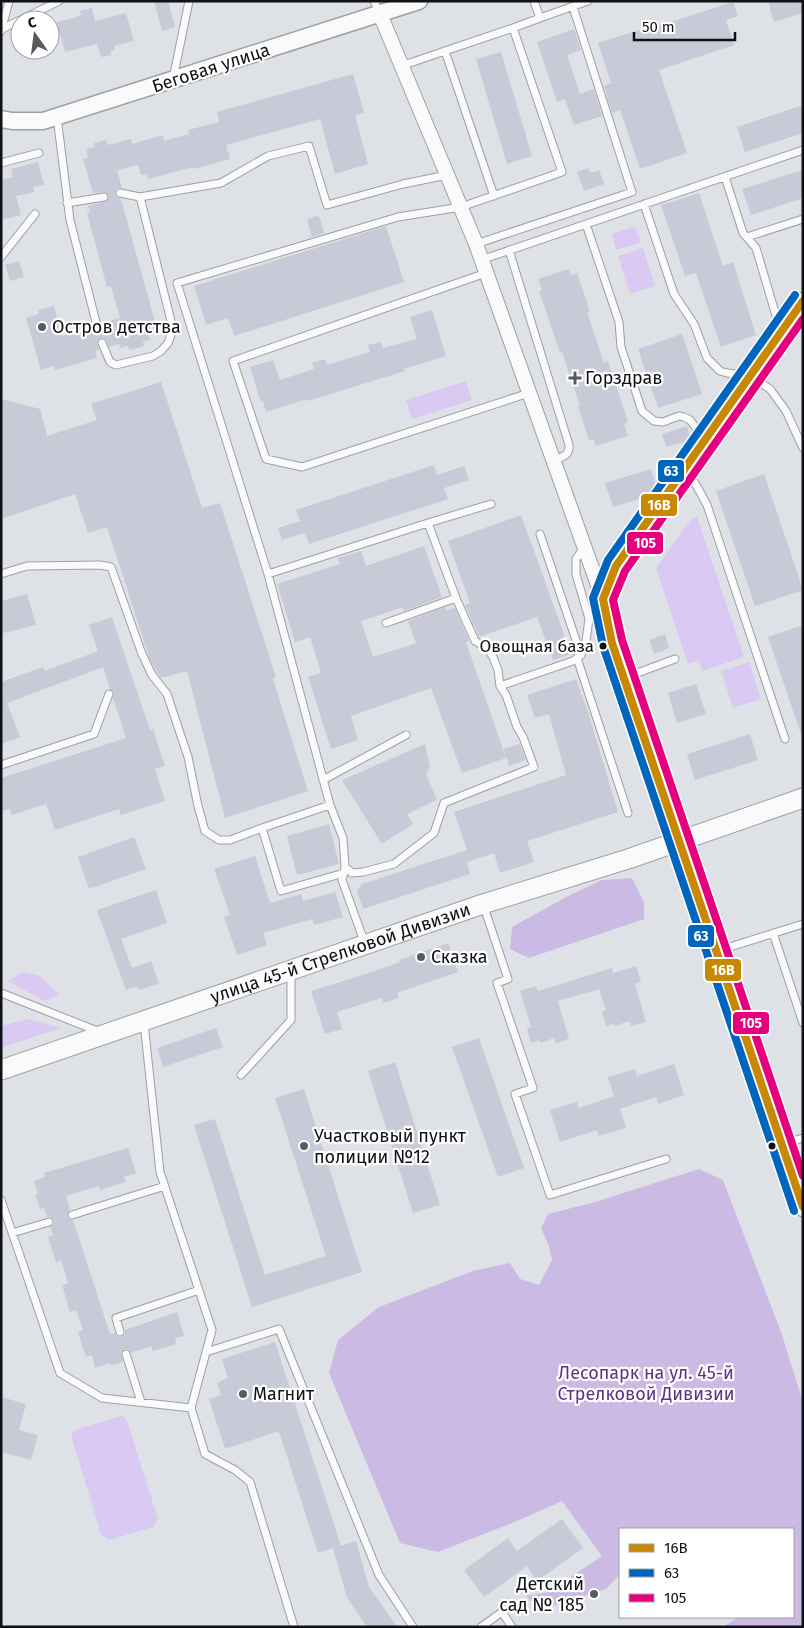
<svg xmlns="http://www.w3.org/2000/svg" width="804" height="1628" viewBox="0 0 804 1628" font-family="'Fira Sans',sans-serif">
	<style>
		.green { fill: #dac9f2 }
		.forest { fill: #cbbae4 }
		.building { fill: #c8cad7 }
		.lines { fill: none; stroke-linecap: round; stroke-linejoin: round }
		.service-casing { stroke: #9da0a3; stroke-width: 9 }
		.minor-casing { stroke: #9da0a3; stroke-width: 16 }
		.tertiary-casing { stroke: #9da0a3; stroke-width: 19 }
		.secondary-casing { stroke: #9da0a3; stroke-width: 21 }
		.service { stroke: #fafafb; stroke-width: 7 }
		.minor { stroke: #fafafb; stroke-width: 14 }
		.tertiary { stroke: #fafafb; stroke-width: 16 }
		.secondary { stroke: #fafafb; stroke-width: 19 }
		.bus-1-casing { stroke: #fff; stroke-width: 11 }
		.bus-2-casing { stroke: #fff; stroke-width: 11 }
		.bus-3-casing { stroke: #fff; stroke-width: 11 }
		.bus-1 { stroke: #c98804; stroke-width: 8 }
		.bus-2 { stroke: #0065bd; stroke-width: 8 }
		.bus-3 { stroke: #e5007d; stroke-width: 8 }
		.poi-dot { fill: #575a5e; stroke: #fff; stroke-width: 2 }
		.bus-dot { fill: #0f1114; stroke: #fff; stroke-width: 2 }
		.labels { text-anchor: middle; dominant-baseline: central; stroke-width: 4.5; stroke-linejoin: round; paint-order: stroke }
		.bus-label { font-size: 17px; fill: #0f1114; stroke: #fff; text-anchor: end }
		.street-label { font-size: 18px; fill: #0f1114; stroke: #fff }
		.poi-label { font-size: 18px; fill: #0f1114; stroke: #fff; text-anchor: start }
		.park-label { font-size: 18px; fill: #5e3185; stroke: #fff }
		.line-badge { stroke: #fff; stroke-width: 2 }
		.badge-label { font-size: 14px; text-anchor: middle; font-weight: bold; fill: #fff }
	</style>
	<rect width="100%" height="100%" fill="#dee1e6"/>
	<!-- green -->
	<path class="green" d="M633,227L636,229L641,243L616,250L612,234Z
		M643,248L655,286L630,294L618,256Z
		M466,381L472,400L412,419L406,400Z
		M697,517L744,657L702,671L699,660L688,664L656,568L691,519Z
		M749,662L761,699L733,708L721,671Z
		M23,972L40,976L59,995L44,1001L8,981Z
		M28,1019L61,1028L1,1048V1026Z
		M121,1416L126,1418L158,1519L153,1527L109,1540L101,1534L71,1435L77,1429Z"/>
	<!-- forest -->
	<path class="forest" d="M632,878L644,902V919L529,958L510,949L512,927L568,896L602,880Z
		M699,1169L723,1180L782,1335L803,1402V1627H723L737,1618L793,1617V1529H620V1574L606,1589L567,1602L539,1609L526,1596L548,1592L602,1556L562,1501L517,1521L438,1552L400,1543L329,1373L338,1340L379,1307L473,1271L510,1263L520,1279L539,1285L552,1260L549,1246L541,1228L548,1214L595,1202Z"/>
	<!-- building -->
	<path class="building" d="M154,1H168L175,27L162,31Z
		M768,1H803V13L774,22Z
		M733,2L738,16L726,20L734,45L659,70L687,153L640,169L620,110L612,113L604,86L611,83L598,43L645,28V30Z
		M92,8L95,21L126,13L134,41L114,46L115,50L110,51L111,55L101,57L97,44L65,52L60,33L57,34L54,23L77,17V16L81,15L80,11Z
		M574,29L581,50L567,55L580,94L594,89L602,116L574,125L565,99L557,102L537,42Z
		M501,52L532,156L507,164L476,59Z
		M353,74L364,113L355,115L368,164L335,174L320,119L226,145L230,159L194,169L193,167L148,179L147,174L141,175L138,165L117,170L122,188L116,189L115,194L117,197L121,199L158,333L149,336L150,340L143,341L144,346L129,350L128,346L120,348L119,344L109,347L106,339L100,338L97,343L99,350L95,351L97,358L55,370L54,366L41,370L26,318L39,314L38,310L54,306L62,336L92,328L95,334L100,335L103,331L102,325L106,324V322L120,318L111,286L107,287L87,213L90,212L88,206L107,201L109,196L105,192L93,193L83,159L88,158L86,149L95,147L94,143L106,140L108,145L131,139L132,144L163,135L164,141L189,134L188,130L219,122L217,112Z
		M803,105V133L745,152L737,127Z
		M38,162L44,185L33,187L34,192L16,196L21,215L1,220V180L13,177L11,169Z
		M588,168L590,173L599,170L604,184L584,191L577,172Z
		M803,170V198L751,215L742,189Z
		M699,193L723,266L733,262L756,335L721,347L696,273L685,276L661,205Z
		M319,215L324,233L312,237L307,219Z
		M386,226L404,282L234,336L228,318L206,325L194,286Z
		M19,261L24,277L10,281L5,265Z
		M569,269L571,275L577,273L590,311L587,312L604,363L608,361L628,422L624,424L628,436L596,446L594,439L589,441L578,406H580L562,352L560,353L539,291L542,290L538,279Z
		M432,310L446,356L404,369L405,371L308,401L307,399L266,412L263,401L261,402L250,367L273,360L280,380L314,369L312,363L325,359L327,365L370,352L368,345L381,342L383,348L417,339L410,317Z
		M682,334L702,394L658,408L638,349Z
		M161,382L202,508L220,503L276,677L273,679L308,791L225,818L187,671L161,678L157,672L149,657L107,527L88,533L75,494L1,519V399L40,409L47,436L97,420L91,404Z
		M687,426L691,440L666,447L662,434Z
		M434,465L437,475L464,466L469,480L444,488L448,499L309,544L305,533L282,540L278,528L300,521L296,510Z
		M651,469L657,490L654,495L613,507L605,483Z
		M764,474L803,590L755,606L716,491Z
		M521,515L571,654L553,660L537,617L479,637L465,605L470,603L448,541Z
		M424,546L442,597L404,611L403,607L361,621L373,657L416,643L408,621L445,607L446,610L455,608L469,641L466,642L506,758L462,773L431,688L351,716L358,740L331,749L308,677L321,673L310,637L295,642L277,584L340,564L338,558L361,551L366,566Z
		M27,594L36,625L4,633L1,623V601Z
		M112,617L150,730L153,729L165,766L155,769L165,801L121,815L119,809L55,830L46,804L12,815L10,809L1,811V778L126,738L113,698L114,693L110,689L103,667L7,703L20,737L1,744V682L43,667L45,671L98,651L89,625Z
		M803,625V733L801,734L768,637Z
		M665,634L669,648L654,654L650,640Z
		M576,679L589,715L618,812L527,841L534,862L500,873L494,853L467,862L470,874L363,909L357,891L362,884L467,850L454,812L566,775L549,714L535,718L527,695Z
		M696,684L706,714L677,723L668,693Z
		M750,734L758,760L695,780L687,754Z
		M425,744L430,767L426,774L437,800L407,814L413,824L382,844L342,780Z
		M520,744L526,760L509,766L504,749Z
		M329,824L339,864L297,875L287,836Z
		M134,837L146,869L89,889L78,857Z
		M255,856L270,903L301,894L303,901L335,892L343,917L314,925L312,919L263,933L267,945L237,955L224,917L230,915L214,869Z
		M156,890L167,923L121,939L132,968L151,961L159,983L140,990L136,986L126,990L97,910Z
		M448,943L458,972L397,993L399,998L383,1003L382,998L337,1012L342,1029L325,1034L311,991L363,975L400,962L399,960Z
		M636,966L641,982L635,984L646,1022L631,1026L630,1021L614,1026V1024L606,1026L602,1012L606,1010L599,989L558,1001L569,1039L556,1043L554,1038L540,1043L539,1040L531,1043L527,1029L531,1027L520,991L536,986L538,991L612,968L613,973Z
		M216,1028L223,1047L163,1067L157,1048Z
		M479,1038L524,1168L498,1177L452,1047Z
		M395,1062L440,1205L413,1213L368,1071Z
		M674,1064L684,1095L658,1104L656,1097L620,1109L626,1128L599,1136L597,1130L560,1142L550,1110L577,1102L579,1108L614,1096L608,1077L635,1069L637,1076Z
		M304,1089L362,1272L252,1307L194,1125L215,1119L265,1275L326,1256L275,1098Z
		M128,1148L136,1173L124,1177L126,1182L100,1190L99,1186L66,1196L70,1210L68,1212L67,1216L69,1219L73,1220L110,1334L115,1333L118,1337H122L125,1334V1330L177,1312L184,1336L175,1338L176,1344L153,1351L151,1346L131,1353L128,1349H124L121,1353L123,1362L111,1366L110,1363L95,1368L92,1355L86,1357L78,1332L83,1330L76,1310L70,1312L62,1285L68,1283L61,1260L56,1262L48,1237L53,1235L50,1227L54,1224V1220L51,1217H47L44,1208L40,1209L35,1195L38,1194L34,1181L45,1177L44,1173Z
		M275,1342L341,1546L337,1547L356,1541L369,1587L397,1627H367L347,1598L333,1548L318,1553L279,1431L225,1449L209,1399L221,1395L217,1383L228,1378L222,1359Z
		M1,1397L26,1404L19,1430L38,1435L31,1460L1,1452Z
		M562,1519L583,1548L537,1581L527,1566L484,1597L464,1570L508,1538L517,1551Z"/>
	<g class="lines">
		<defs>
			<path id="service" d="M374,1L380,14
				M540,18L588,1
				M2,29L59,1
				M1,31L9,1
				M401,66L445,51
				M173,79L189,1
				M57,117L70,220L98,330
				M1,163L39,153
				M725,177L743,233L756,248L777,319L784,328
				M494,196L445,51L513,28
				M140,197L221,183L268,156L309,146L327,205L403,184L447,175
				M67,203L104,197
				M644,204L674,294L694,324L707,358L720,371L727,373L750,376L770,389L786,411L803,448
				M586,224L619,322L621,347L642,411L654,421L663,422L679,416L684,417L690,420L705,440
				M747,237L803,219
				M476,244L632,192L573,7
				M509,250L569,445C570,456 562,457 553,460
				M1,257L35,214
				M481,260L803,150
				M486,273L233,361L266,459L302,467L529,393
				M102,343L110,362L116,365L153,356L161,351L168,343L173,329L140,197L120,193
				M683,472L695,483L707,505L785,739
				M540,534L581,655
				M1,574L27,566L100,565L111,567L142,654L152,675L167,694L188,757L198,806L205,831L219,840H230L262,828
				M268,574L428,523
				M386,623L456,598
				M577,658L628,813
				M624,678L675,659
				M500,686L573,661L581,655L586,641L589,619L576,574V559L584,547
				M1,765L94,734L109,694
				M323,780L406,735
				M330,805L262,828L281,891L344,873
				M345,867L352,873L363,872L394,864L434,833L444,803L534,767L523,737L517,727L506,695L500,686L498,670L493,657L486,647L475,641L456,598L428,523L491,504
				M483,904L508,979L497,983L533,1088L515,1094L550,1195L666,1159
				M773,933L803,1023
				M365,944L342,880L345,867L343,838L330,805L268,574L177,283L398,217L461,207L562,172L513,28L540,18L534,1
				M717,951L803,924
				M1,993L100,1032
				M144,1023L160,1172L212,1330L191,1408L205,1454L235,1470L250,1482L294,1627
				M241,1075L291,1020V973
				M782,1144L803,1138
				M1,1200L60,1373L102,1398L191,1408
				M72,1215L165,1186
				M12,1233L49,1222
				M120,1332L116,1318L199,1290
				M206,1352L279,1329L379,1575L413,1627
				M126,1354L141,1402
				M481,1627L502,1612L512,1627"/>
			<path id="minor" d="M380,14L476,244L603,599"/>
			<path id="tertiary" d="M1,119L12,121H43L419,1
				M803,301L616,566L603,599L612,643L803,1208"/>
			<g id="secondary">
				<path id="s1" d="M1,1070L483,904L628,859L803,798"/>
			</g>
		</defs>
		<!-- service casing -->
		<use href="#service" class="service-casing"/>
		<!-- minor casing -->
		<use href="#minor" class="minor-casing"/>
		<!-- tertiary casing -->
		<use href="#tertiary" class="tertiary-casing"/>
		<!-- secondary casing -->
		<use href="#secondary" class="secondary-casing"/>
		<!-- service -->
		<use href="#service" class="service"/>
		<!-- minor -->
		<use href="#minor" class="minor"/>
		<!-- tertiary -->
		<use href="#tertiary" class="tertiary"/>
		<!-- secondary -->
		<use href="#secondary" class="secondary"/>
		<defs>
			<path id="bus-1" d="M803,301L616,566L603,599L612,643L803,1207"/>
			<path id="bus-2" d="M794,1211L603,646L593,598L608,560L795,295"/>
			<path id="bus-3" d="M803,319L625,571L613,600L622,640L803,1176"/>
		</defs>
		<!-- bus-1 casing -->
		<use href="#bus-1" class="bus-1-casing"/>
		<!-- bus-2 casing -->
		<use href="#bus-2" class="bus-2-casing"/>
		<!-- bus-3 casing -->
		<use href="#bus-3" class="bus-3-casing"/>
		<!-- bus-1 -->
		<use href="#bus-1" class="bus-1"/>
		<!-- bus-2 -->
		<use href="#bus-2" class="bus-2"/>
		<!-- bus-3 -->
		<use href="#bus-3" class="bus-3"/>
	</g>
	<!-- markers -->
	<g class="poi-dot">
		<circle cx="42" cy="327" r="5"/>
		<path d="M572.5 370.5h5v5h5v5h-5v5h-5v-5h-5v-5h5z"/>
		<circle cx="421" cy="957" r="5"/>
		<circle cx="304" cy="1146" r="5"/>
		<circle cx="243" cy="1394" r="5"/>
		<circle cx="594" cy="1594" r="5"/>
	</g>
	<g class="bus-dot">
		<circle cx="603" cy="646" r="4.5"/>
		<circle cx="772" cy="1146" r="4.5"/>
	</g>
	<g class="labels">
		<!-- bus labels -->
		<g class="bus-label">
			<text x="594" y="646">Овощная база</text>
		</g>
		<!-- street labels -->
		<g class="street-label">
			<text transform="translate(211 68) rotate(-18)">Беговая улица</text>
			<text stroke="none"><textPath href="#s1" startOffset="359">улица 45-й Стрелковой Дивизии</textPath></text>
		</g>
		<!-- poi labels -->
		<g class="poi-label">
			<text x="52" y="327">Остров детства</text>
			<text x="585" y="378">Горздрав</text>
			<text x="431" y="957">Сказка</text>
			<text x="314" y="1136">Участковый пункт<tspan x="314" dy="21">полиции №12</tspan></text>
			<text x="253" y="1394">Магнит</text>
			<text x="584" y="1584" text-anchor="end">Детский<tspan x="584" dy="21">сад № 185</tspan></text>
		</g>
		<!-- park labels -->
		<g class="park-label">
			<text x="646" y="1373">Лесопарк на ул. 45-й<tspan x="646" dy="21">Стрелковой Дивизии</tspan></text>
		</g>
	</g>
	<g class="line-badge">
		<rect x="657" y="459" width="28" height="24" rx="5" fill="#0065bd"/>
		<rect x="640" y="493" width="38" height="24" rx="5" fill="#c98804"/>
		<rect x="626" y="531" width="38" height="24" rx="5" fill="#e5007d"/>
		<rect x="687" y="924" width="28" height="24" rx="5" fill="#0065bd"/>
		<rect x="704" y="958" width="38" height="24" rx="5" fill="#c98804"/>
		<rect x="732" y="1011" width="38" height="24" rx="5" fill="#e5007d"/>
	</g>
	<g class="badge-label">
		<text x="671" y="476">63</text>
		<text x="659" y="510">16В</text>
		<text x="645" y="548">105</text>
		<text x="701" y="941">63</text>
		<text x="723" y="975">16В</text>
		<text x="751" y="1028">105</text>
	</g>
	<!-- border -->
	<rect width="804" height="1628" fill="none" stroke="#0f1114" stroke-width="5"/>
	<!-- legend -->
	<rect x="619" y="1528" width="175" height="90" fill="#ffffff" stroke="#9fa0a1"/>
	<rect x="629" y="1544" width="25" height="8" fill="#c98804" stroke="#9fa0a1"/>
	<text x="664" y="1553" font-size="15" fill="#0f1114">16В</text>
	<rect x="629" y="1569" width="25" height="8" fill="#0065bd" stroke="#9fa0a1"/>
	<text x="664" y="1578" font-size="15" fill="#0f1114">63</text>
	<rect x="629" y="1594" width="25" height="8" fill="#e5007d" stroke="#9fa0a1"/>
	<text x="664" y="1603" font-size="15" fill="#0f1114">105</text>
	<!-- north arrow -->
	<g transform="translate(35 35) rotate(346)"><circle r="24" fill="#ffffff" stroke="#9fa0a1"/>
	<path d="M0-4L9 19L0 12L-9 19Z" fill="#575a5e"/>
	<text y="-8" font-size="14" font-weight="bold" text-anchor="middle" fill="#0f1114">С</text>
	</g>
	<!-- scale -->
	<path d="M634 32v8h101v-8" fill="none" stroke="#0f1114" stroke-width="2.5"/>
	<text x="642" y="32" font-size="15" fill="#0f1114" stroke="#ffffff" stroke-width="4" paint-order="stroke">50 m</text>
</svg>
